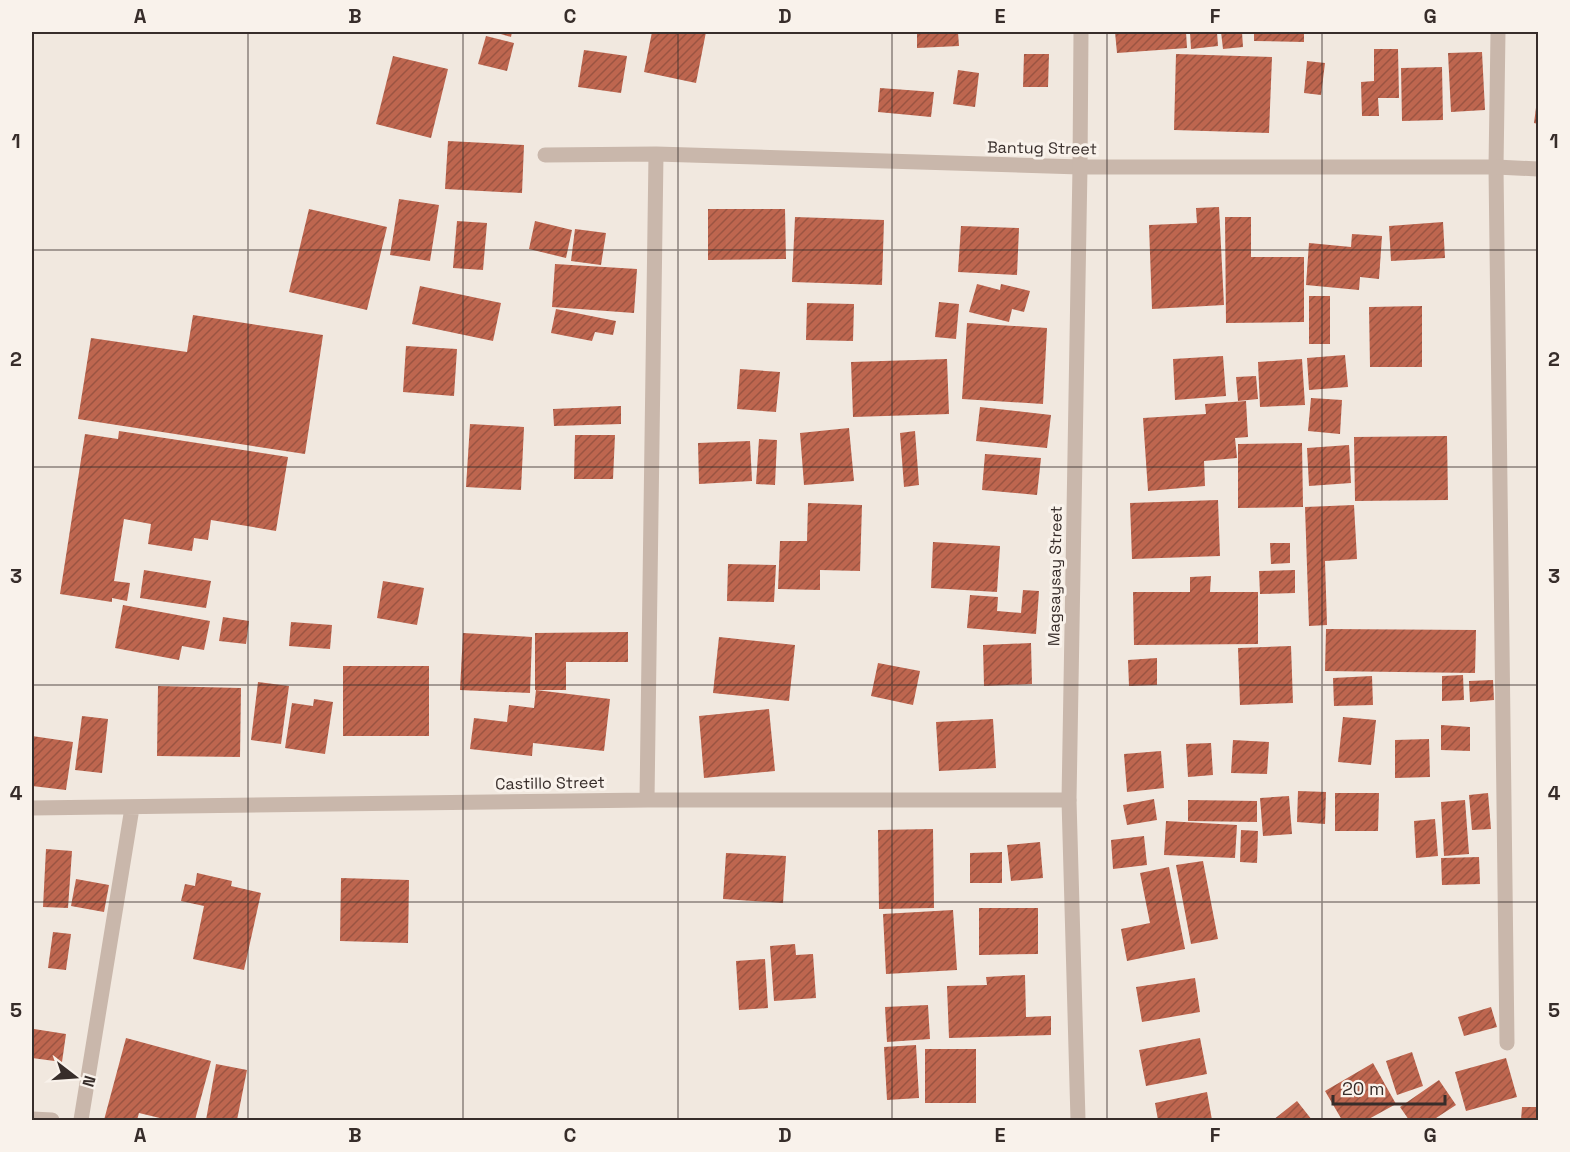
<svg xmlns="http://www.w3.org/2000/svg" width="1570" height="1152" viewBox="0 0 1570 1152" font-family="'Space Grotesk',sans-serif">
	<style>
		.building { fill: url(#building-hatch) }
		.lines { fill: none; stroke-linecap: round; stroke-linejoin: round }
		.minor { stroke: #c9b7ab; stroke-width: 15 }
		.tertiary { stroke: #c9b7ab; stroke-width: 15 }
		.grid { fill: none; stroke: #372d2a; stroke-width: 1.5; stroke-opacity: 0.55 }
		.labels { text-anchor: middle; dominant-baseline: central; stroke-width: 6; stroke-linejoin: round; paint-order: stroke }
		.street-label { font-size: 16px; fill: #372d2a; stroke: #f9f2eb }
		.neatline { fill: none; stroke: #372d2a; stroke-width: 2 }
		.grid-label { font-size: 20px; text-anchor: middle; font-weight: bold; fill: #372d2a }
	</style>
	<defs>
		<pattern id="building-hatch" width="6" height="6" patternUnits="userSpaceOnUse" patternTransform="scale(1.5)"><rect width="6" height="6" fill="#be664f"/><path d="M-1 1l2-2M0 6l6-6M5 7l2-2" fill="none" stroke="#9b5442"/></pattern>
	</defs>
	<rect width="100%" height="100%" fill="#f1e8df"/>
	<!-- building -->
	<path class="building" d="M494,32H512L511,37Z
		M652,32H706L696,83L644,72Z
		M917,32H958L959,46L917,48Z
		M1115,32H1186L1187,48L1117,53Z
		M1190,32H1217L1218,46L1191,49Z
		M1221,32H1242L1243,47L1223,49Z
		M1254,32H1304V42L1254,41Z
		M486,36L514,43L507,71L478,64Z
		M1374,49H1398L1399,98H1378L1379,116H1362L1361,82L1374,81Z
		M584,50L627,56L621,93L578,87Z
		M1482,52L1485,110L1451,112L1448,53Z
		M1024,54H1049L1048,87H1023Z
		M1176,54L1272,57L1269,133L1174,130Z
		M393,56L448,69L431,138L376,124Z
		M1307,61L1325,63L1321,95L1304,93Z
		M1442,67L1443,120L1402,121L1401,68Z
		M958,70L979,73L975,107L953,104Z
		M880,88L934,92L931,117L878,112Z
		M1537,100H1538V124L1534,123Z
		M448,141L524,145L522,193L445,189Z
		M399,199L439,205L430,261L390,255Z
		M1219,207L1224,305L1152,309L1149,225L1197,223L1196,208Z
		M309,209L387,227L367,310L289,292Z
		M708,209H785L786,259L708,260Z
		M795,217L884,220L882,285L792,282Z
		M1225,217H1251V257H1304V322L1226,323Z
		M457,221L487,223L483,270L453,268Z
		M535,221L572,230L566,258L529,249Z
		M1443,222L1445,258L1391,261L1389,226Z
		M961,226L1019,228L1017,275L958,272Z
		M575,229L606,233L601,265L571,261Z
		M1352,234L1382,236L1379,279L1360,277L1359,290L1306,285L1309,243L1351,247Z
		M555,264L637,269L634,313L552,307Z
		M977,284L1000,290L1001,284L1030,291L1024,312L1012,309L1009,322L969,312Z
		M420,286L501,303L493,341L412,324Z
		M1309,296H1330V344H1309Z
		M939,302L959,304L956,339L935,337Z
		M807,303L854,304L853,341L806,340Z
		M1422,306V367H1370L1369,307Z
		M556,309L616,321L613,335L595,332L592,341L551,333Z
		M193,315L323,335L305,454L78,419L91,338L187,352Z
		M967,323L1047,328L1043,404L962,399Z
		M406,346L457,349L454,396L403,392Z
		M1345,355L1348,387L1309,390L1307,358Z
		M1223,356L1226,396L1175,400L1173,359Z
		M947,359L949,414L853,417L851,362Z
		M1302,359L1305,405L1260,407L1258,362Z
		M740,369L780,372L776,412L737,409Z
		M1256,376L1258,399L1238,401L1236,377Z
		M1311,398L1342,400L1340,434L1308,431Z
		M1246,401L1248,437L1235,438L1237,458L1204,461L1205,486L1148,491L1143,418L1206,414L1205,404Z
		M621,406V424L554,426L553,409Z
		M980,407L1051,415L1047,448L976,441Z
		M470,424L524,427L521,490L466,487Z
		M849,428L854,481L804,485L800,433Z
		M119,431L288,457L276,531L211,520L208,540L194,538L192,551L148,544L151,524L124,519L114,581L130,583L127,601L112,598V602L60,594L85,434L118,439Z
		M915,431L919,485L904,487L900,433Z
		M575,435H615L613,479H574Z
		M1447,436L1448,500L1355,501L1354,437Z
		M759,439L777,440L775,485L756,484Z
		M750,441L752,481L699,484L698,443Z
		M1302,443L1303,507L1238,508V444Z
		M1349,445L1351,483L1309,486L1307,448Z
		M985,454L1041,458L1037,495L982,490Z
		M1218,500L1220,556L1132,559L1130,503Z
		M808,503L862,505L860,571L820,570V590L778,589L780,541H807Z
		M1354,505L1357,559L1325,561L1327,625L1309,626L1305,507Z
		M933,542L1000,546L997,592L931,588Z
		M1270,543H1290V563L1271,564Z
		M728,564L776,565L774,602L727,601Z
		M144,570L211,581L206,608L140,598Z
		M1295,570V593L1260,594L1259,571Z
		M1211,576L1210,592H1258V644L1134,645L1133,592H1190V577Z
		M383,581L424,588L417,625L377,618Z
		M1023,590L1039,591L1036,634L967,628L970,595L998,597L997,611L1021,613Z
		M123,605L210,621L204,650L182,646L179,660L115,648Z
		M223,617L249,621L246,644L219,641Z
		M291,622L332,625L330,649L289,646Z
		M1326,629L1476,630L1475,673L1325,671Z
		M628,632V662H566V690H535V633Z
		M463,633L532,637L530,693L460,690Z
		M719,637L795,645L789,701L713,693Z
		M1031,643L1032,684L984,686L983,645Z
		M1291,646L1293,703L1240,705L1238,648Z
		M1157,658V685L1129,686L1128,660Z
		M878,663L920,671L913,705L871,696Z
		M343,666H429V736H343Z
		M1463,675L1464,700L1442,701V676Z
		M1372,676L1373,705L1334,706L1333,678Z
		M1493,680L1494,700L1470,702L1469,681Z
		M258,682L289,686L281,744L251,740Z
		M158,686L241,688L240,757L157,756Z
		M536,690L610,699L604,751L533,743L532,756L470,749L474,718L507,722L509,705L534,708Z
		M314,699L333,702L325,754L285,748L292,703L313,706Z
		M769,709L775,771L704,778L699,716Z
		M82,716L108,719L102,773L75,770Z
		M1343,717L1376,720L1371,765L1338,762Z
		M993,719L996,768L939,771L936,722Z
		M1441,725L1470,727V751L1441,750Z
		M32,736L73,742L66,790L32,786Z
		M1429,739L1430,777L1395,778V740Z
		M1233,740L1269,742L1267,774L1231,773Z
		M1211,743L1213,775L1188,777L1186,744Z
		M1161,751L1164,788L1127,792L1124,754Z
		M1298,791L1326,792L1325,824L1297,822Z
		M1335,793H1379L1378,831H1335Z
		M1488,793L1491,829L1472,830L1469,795Z
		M1289,796L1292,834L1263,836L1260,798Z
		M1154,799L1157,820L1127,825L1123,805Z
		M1188,800L1257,801V822L1188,821Z
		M1465,800L1469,854L1444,856L1441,802Z
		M1435,819L1438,856L1416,858L1414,821Z
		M1166,821L1237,825L1235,858L1164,855Z
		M933,829L934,908L879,909L878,830Z
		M1241,830L1258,831L1257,863L1240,862Z
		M1144,836L1147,865L1113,869L1111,840Z
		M1040,842L1043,878L1011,881L1007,845Z
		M46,849L72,851L68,908L43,907Z
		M1002,852V883H970V853Z
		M726,853L786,856L783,903L723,899Z
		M1479,857L1480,884L1442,885L1441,858Z
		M1203,861L1218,939L1191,944L1176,865Z
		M1169,867L1185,949L1127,961L1121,929L1150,923L1140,873Z
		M197,873L232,881L231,886L261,893L244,970L193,959L204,906L181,901L185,884L195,886Z
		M341,878L409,880L408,943L340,941Z
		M76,879L109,885L104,912L71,906Z
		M979,908H1038V954L979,955Z
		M953,910L957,970L886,974L883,914Z
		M53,932L71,934L66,970L48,968Z
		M795,944L796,955L813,954L816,998L774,1001L770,946Z
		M765,959L768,1008L739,1010L736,961Z
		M1025,975L1026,1017L1051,1016V1035L949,1038L947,986L987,985L986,977Z
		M1195,978L1200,1012L1142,1022L1136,987Z
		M928,1005L930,1039L887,1042L885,1007Z
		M1491,1007L1497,1027L1464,1036L1458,1017Z
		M34,1029L66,1034L62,1062L32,1058Z
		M126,1038L211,1061L195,1120H168L139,1113L137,1120H104Z
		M1200,1038L1207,1074L1146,1086L1139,1050Z
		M916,1045L919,1098L887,1100L884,1047Z
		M925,1049H976V1103H925Z
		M1412,1052L1423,1086L1397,1095L1386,1061Z
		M1506,1058L1517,1097L1466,1111L1455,1072Z
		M1373,1063L1396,1104L1367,1120H1342L1325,1091Z
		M216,1064L247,1070L237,1120H206Z
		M1439,1080L1456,1105L1433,1120H1409L1400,1107Z
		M1207,1092L1212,1120H1158L1155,1103Z
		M1297,1101L1312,1120H1273Z
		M1522,1107H1538V1120H1521Z"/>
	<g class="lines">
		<!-- minor -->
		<path class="minor" d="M1498,32L1496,167L1507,1043
			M545,155L656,154L1080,167
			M647,800L656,154
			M32,808L647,800H1069
			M32,1119L52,1120
			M81,1120L132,808"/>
		<!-- tertiary -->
		<path class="tertiary" d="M1080,167H1496L1538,169
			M1078,1120L1069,800L1080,167L1081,32"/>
	</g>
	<!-- grid -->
	<path class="grid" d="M248,32V1120M463,32V1120M678,32V1120M892,32V1120M1107,32V1120M1322,32V1120M32,250H1538M32,467H1538M32,685H1538M32,902H1538"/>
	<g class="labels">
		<!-- street labels -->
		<g class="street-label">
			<text transform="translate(1042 148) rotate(1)">Bantug Street</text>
			<text transform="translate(1055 576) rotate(-89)">Magsaysay Street</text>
			<text transform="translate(550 783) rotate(-1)">Castillo Street</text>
		</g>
	</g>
	<!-- border -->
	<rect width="1570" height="1152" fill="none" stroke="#f9f2eb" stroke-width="66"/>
	<!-- north arrow -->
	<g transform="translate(75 1077) rotate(107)" stroke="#f9f2eb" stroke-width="4.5" paint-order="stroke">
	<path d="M0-4.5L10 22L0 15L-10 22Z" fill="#372d2a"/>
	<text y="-9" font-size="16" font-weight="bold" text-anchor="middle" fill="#372d2a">N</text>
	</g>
	<!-- scale -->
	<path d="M1333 1095v9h112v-9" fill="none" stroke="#372d2a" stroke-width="3"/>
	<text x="1342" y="1095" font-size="18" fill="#372d2a" stroke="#f9f2eb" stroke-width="4.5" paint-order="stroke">20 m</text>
	<rect x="33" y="33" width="1504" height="1086" class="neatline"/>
	<g class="grid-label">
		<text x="140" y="23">A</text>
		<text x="355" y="23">B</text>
		<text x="570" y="23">C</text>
		<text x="785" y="23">D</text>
		<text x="1000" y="23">E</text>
		<text x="1215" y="23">F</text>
		<text x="1430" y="23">G</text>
		<text x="16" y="148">1</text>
		<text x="1554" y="148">1</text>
		<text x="16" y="366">2</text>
		<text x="1554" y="366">2</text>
		<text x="16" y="583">3</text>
		<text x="1554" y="583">3</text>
		<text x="16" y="800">4</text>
		<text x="1554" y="800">4</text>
		<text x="16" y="1017">5</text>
		<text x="1554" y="1017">5</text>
		<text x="140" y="1142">A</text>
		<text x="355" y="1142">B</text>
		<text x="570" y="1142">C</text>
		<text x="785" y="1142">D</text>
		<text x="1000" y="1142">E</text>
		<text x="1215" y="1142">F</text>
		<text x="1430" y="1142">G</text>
	</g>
</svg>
